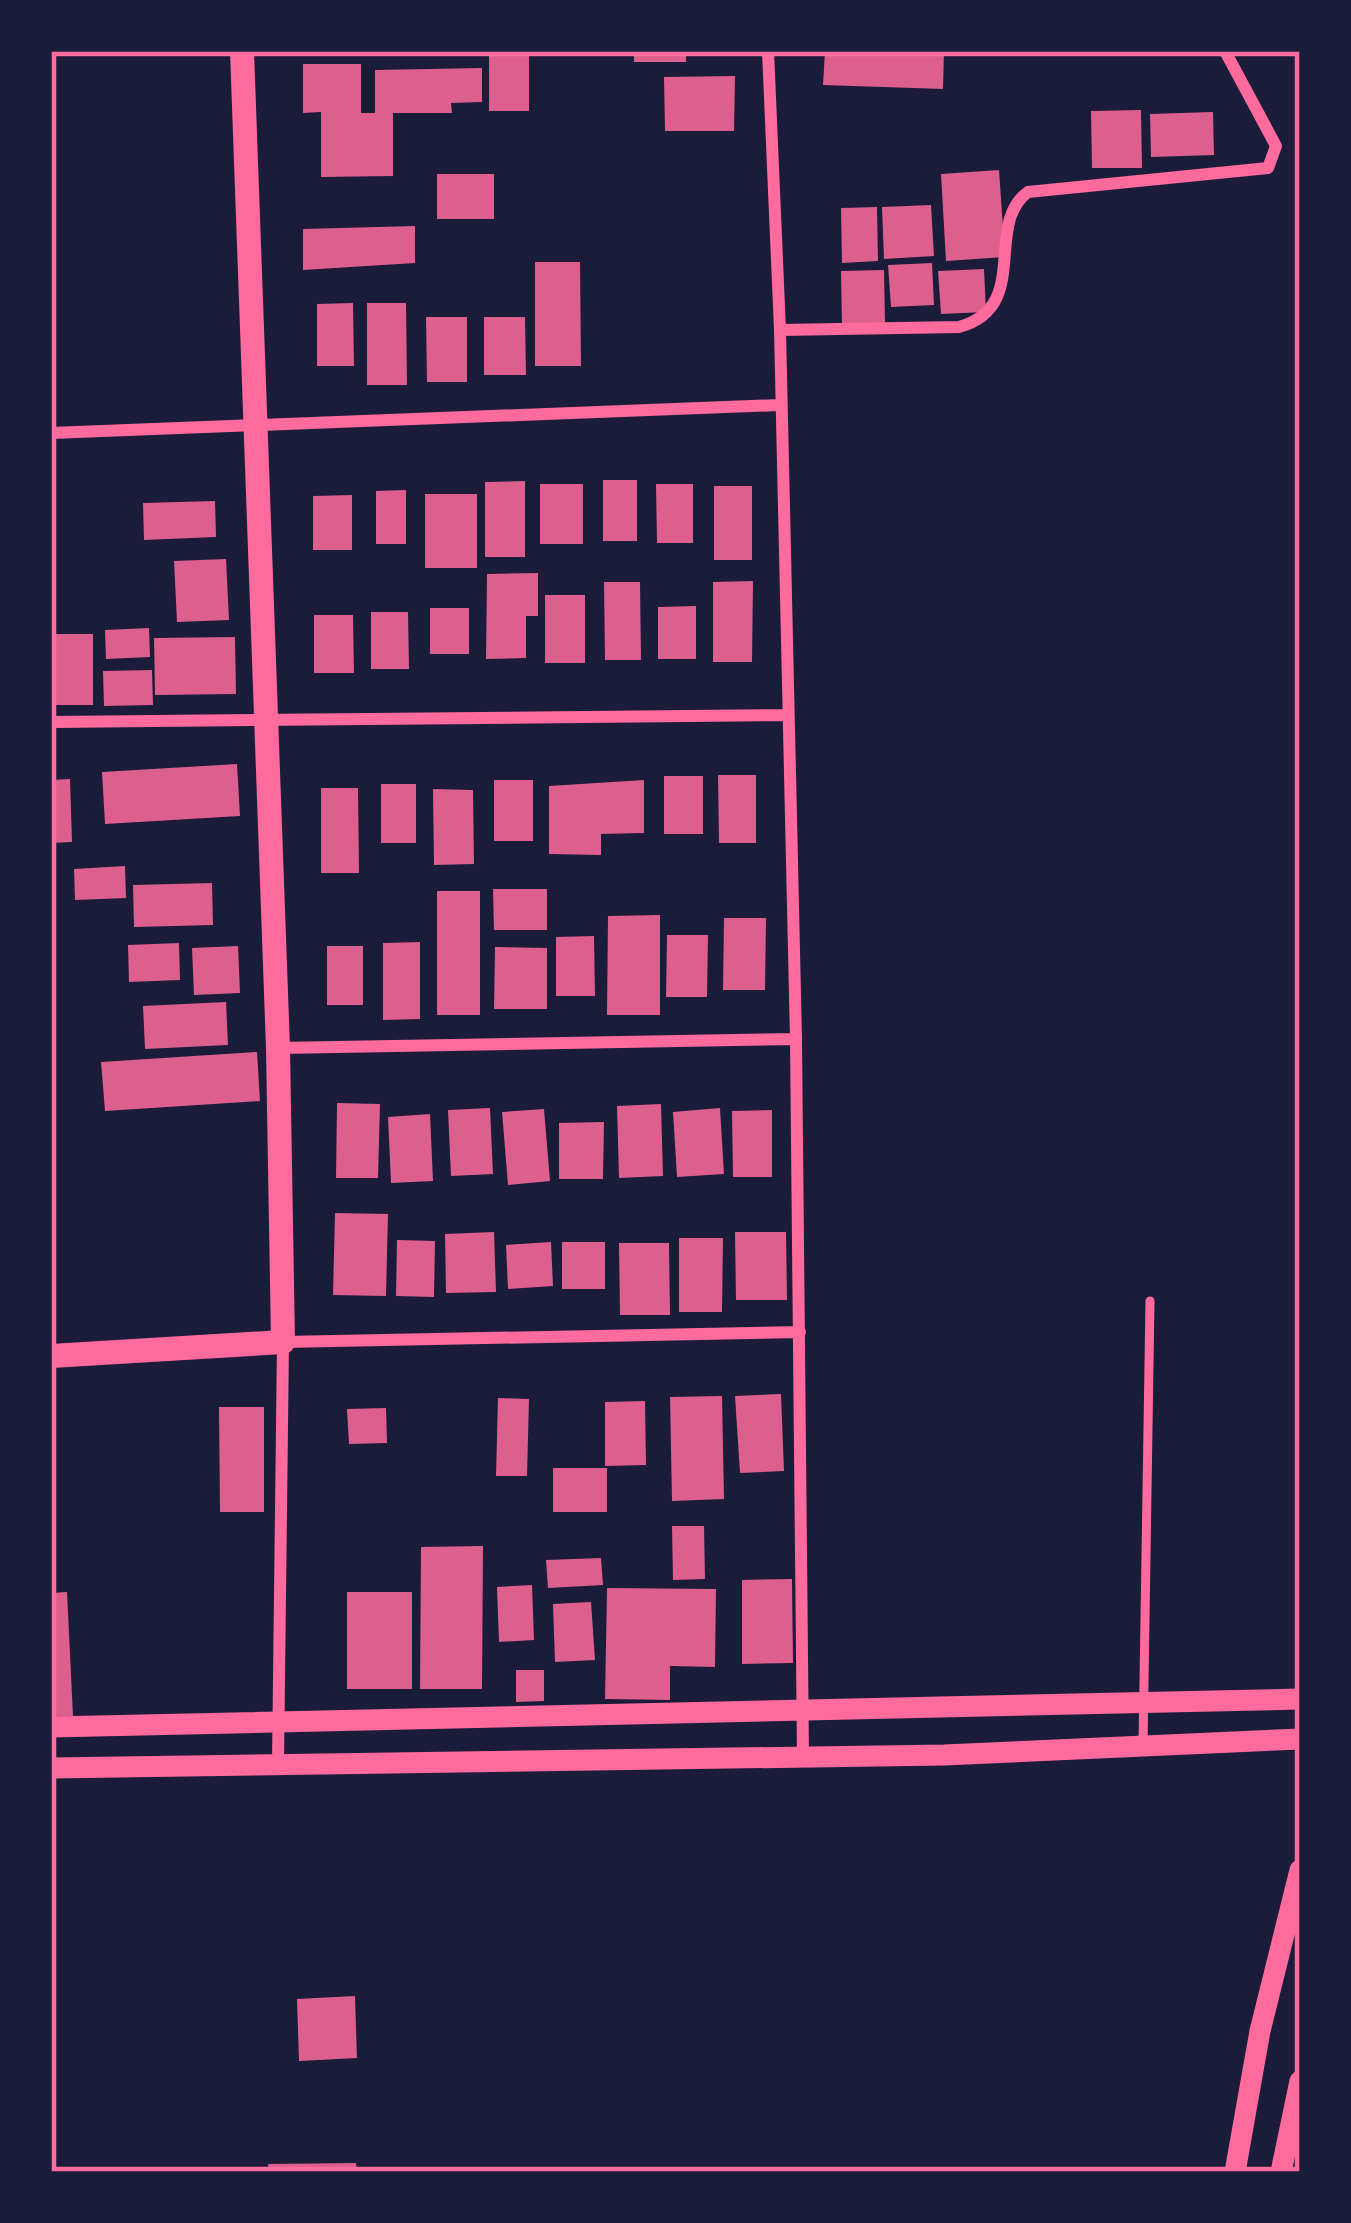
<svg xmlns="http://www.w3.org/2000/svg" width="1351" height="2223" viewBox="0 0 1351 2223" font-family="'Work Sans',sans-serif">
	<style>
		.building { fill: #dd5f8e }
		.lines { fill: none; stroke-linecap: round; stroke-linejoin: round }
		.service { stroke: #ff6b9d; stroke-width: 9 }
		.minor { stroke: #ff6b9d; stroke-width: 12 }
		.tertiary { stroke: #ff6b9d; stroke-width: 21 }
		.secondary { stroke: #ff6b9d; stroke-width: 24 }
		.neatline { fill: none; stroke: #ff6b9d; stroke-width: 4.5 }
	</style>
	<rect width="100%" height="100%" fill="#1b1b3a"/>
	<!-- building -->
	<path class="building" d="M308,51H406V55L308,56Z
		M634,51H686V62H634Z
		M825,51H944L943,89L823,85Z
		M489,55H529V111H489Z
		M303,64H361V113H375V70L482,68V102L451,103L452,113H393V176L321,177V112L303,113Z
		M735,76L734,131H665L664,77Z
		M1141,110L1142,168H1092L1091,111Z
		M1213,112L1214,155L1151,157L1150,114Z
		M999,170L1005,257L946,261L941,174Z
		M437,174H494V219H437Z
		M931,205L934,256L884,259L882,207Z
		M877,207L878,261L842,263L841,208Z
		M415,226V263L303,270V229Z
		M535,262H580L581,366H535Z
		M932,263L934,305L891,307L888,265Z
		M984,269L986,312L941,314L938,271Z
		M884,270L885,323L842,324L841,271Z
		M353,303L354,366H317V304Z
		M367,303H406L407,385H367Z
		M426,317H467V382H427Z
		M484,317H525L526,375H484Z
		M603,480H637V541H603Z
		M525,481V557H485V482Z
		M540,484H583V544H540Z
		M656,484H693V543H657Z
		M714,486H752V560H714Z
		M406,490V544H376V491Z
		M425,494H477V568H425Z
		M352,495V550H313V496Z
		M215,501L216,537L144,540L143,503Z
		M226,559L229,620L177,622L174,561Z
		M538,573V616H526V658L486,659L487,574Z
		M753,581L752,662H713V582Z
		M604,582H640L641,660H605Z
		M545,595H585V663H545Z
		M696,606V659H658V607Z
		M430,608H469V654H430Z
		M371,612H408L409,669H371Z
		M314,615H353L354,673H314Z
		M149,628L150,657L106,659L105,630Z
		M56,634H93V705H56Z
		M235,637L236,694L155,695L154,638Z
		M152,670L153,705L104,706L103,671Z
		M237,764L240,816L105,824L102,772Z
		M718,775H756V843H719Z
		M664,776H703V834H664Z
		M70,779L72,842L51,843V780Z
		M494,780H533V841H494Z
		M644,780V833L601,834V855L549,854V786Z
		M381,784H416V843H381Z
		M321,788H358L359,873H321Z
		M433,789L473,790L474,864L434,865Z
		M125,866L126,898L75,900L74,869Z
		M212,883L213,925L134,927L133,885Z
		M493,889H547V930H494Z
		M437,891H480V1015H437Z
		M660,915V1015H607L608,916Z
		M724,918H766L765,990H723Z
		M667,935H708L707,997H666Z
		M594,936L595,996H556V937Z
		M420,942V1019L383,1020V943Z
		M179,943L180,980L129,982L128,945Z
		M238,946L240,993L194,995L192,948Z
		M327,946H363V1005H327Z
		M495,947L547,948V1009H494Z
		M226,1002L228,1045L145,1049L143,1006Z
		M257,1052L260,1101L105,1111L101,1062Z
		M337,1103L380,1104L378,1178H336Z
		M661,1104L663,1176L619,1178L617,1106Z
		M490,1108L493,1174L451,1176L448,1110Z
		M720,1108L724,1174L677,1177L673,1112Z
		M544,1109L550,1181L508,1185L502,1112Z
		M772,1110V1177H733L732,1111Z
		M430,1114L433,1181L391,1183L388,1117Z
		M604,1122L603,1179H559V1123Z
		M335,1213L388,1214L386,1296L333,1295Z
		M494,1232L496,1292L446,1293L445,1234Z
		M735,1232H786L787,1300H736Z
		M679,1238H723L722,1312H679Z
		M397,1240L435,1241L434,1297L396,1296Z
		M551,1242L553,1286L508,1289L506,1245Z
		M562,1242H605V1289H562Z
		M619,1243H669L670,1315H620Z
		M781,1394L784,1471L740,1473L735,1396Z
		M722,1396L724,1499L672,1501L670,1397Z
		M498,1398L529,1399L527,1476H496Z
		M645,1401L646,1465L605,1466V1402Z
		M219,1407H264V1512H220Z
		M386,1408L387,1443L349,1444L347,1409Z
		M553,1468H607V1512H553Z
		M672,1526H704L705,1579L673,1580Z
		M483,1546L482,1689H420L421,1547Z
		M601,1558L603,1585L548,1588L546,1560Z
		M792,1579L793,1663L742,1664V1580Z
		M532,1585L534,1640L499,1642L497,1587Z
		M607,1588L716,1589L715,1667L670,1666V1700L605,1699Z
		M67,1592L73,1716L51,1717V1593Z
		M347,1592H412V1689H347Z
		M591,1602L595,1660L555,1662L553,1604Z
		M516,1670H544V1701L516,1702Z
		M355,1996L357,2058L299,2061L297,1999Z
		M356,2163L357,2172H269L268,2164Z"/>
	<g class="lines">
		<!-- service -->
		<path class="service" d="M1143,1746L1150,1301"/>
		<!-- minor -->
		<path class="minor" d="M768,51L780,330L796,1039L803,1758
			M780,330L959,327C1032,307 983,225 1028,192L1268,168L1276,146L1225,51
			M51,433L779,405
			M51,722L787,715
			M278,1048L796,1039
			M278,1763L283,1342L800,1332"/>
		<!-- tertiary -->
		<path class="tertiary" d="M51,1727L1300,1699
			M51,1768L944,1755L1300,1739
			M1235,2172L1260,2031L1300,1870
			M1281,2172L1300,2081"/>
		<!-- secondary -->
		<path class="secondary" d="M51,1356L283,1342L278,1048L242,51"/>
	</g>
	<!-- border -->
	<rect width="1351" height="2223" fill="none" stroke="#1b1b3a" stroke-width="108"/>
	<rect x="54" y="54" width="1243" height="2115" class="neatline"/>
</svg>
